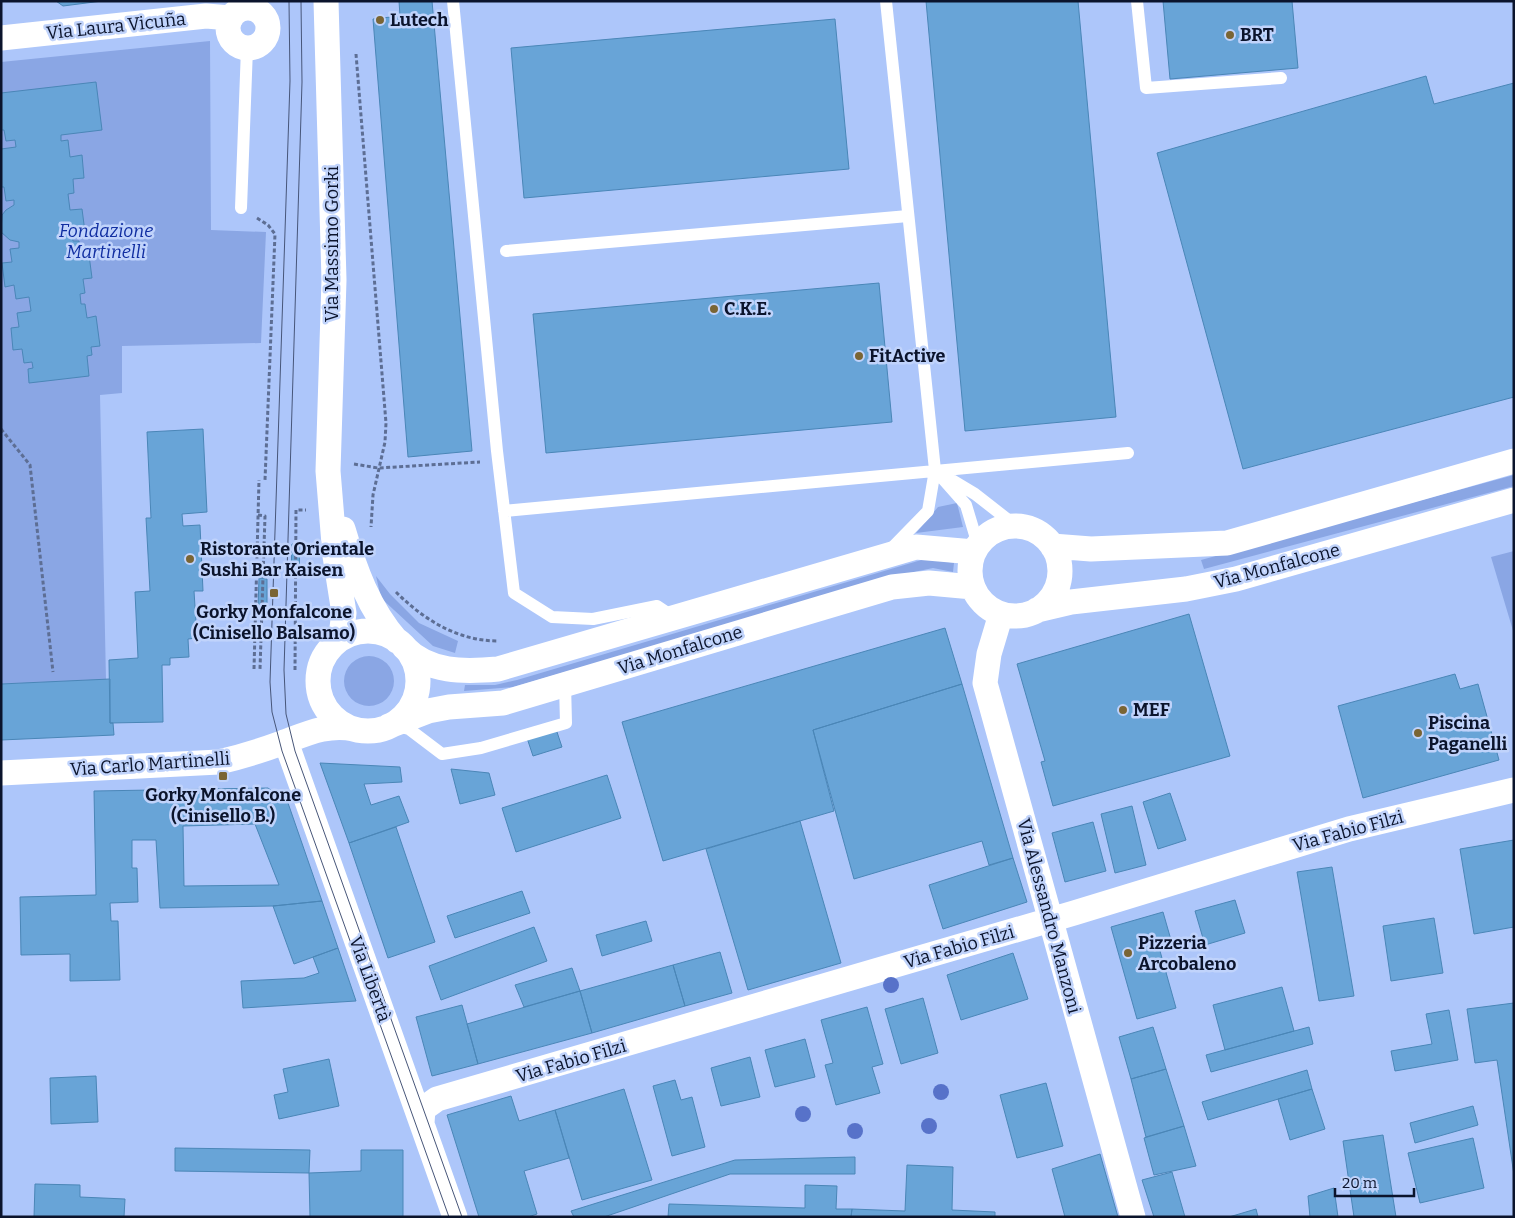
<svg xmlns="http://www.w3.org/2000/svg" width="1515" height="1218" viewBox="0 0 1515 1218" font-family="Bitter,serif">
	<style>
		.green { fill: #8aa6e4 }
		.building { fill: #68a4d7; stroke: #4a86b7; fill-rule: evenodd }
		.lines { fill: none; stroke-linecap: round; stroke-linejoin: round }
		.path { stroke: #5d6e94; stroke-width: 3; stroke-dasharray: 4 2.5; stroke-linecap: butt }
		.lane { stroke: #fff; stroke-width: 12 }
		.street { stroke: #fff; stroke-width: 25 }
		.tram { stroke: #475679; stroke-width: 1 }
		.tree { fill: #5772c9 }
		.poi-dot { fill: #7a6534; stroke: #c0d3fb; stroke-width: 2 }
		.labels { text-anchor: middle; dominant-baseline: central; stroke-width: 5; stroke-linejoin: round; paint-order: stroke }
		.poi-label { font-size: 18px; font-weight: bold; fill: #0b142c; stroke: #c0d3fb; text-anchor: start }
		.street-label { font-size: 18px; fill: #0b142c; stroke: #c0d3fb }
		.park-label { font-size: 18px; font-style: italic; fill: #102ea1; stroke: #c0d3fb }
	</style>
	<rect width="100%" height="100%" fill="#adc6fa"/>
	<!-- green -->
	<path class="green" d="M210,41L211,230L266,232L261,343L122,346V393L100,395L106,680L1,684V62Z
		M1514,475V486L1204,569L1201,560Z
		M957,503L963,527L916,533L938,507Z
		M1514,551V634L1491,557Z
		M928,558L954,563L953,572L933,568L909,573L513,687L464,691L465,685H495L517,680Z
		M376,576L390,594L419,623L458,641L455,653L433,646L381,598Z
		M344 681a25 25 0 1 1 50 0a25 25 0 1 1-50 0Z"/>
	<!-- building -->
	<path class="building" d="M56,1H102L63,6Z
		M399,1H432L472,451L408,457L373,19L400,16Z
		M926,1H1078L1116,417L965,431Z
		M1163,1H1292L1298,68L1170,79Z
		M835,19L849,169L524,198L511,48Z
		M1426,76L1434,104L1514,83V397L1243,469L1157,153Z
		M96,82L102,130L61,135V141L68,140L70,157L82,155L84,178L73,179L74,193L68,194L70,210L82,209L85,232L72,233L73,241H79L80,256L89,255L92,278L83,279L85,293L80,294L81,304H85L87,318L96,316L100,346L91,347L92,355L87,356L89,376L29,383L28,369L33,368L32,362L24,363L22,349L13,350L11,328L19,327L17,313L31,311L29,297L16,299L14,285L5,287L2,263L12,262L10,249L19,248V242L10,240L1,232L2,215L6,210L14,205V200L6,201L4,187H1V149L16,147L15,140L6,141L4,130H1V93Z
		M879,283L892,422L546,453L533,314Z
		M203,429L207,512L182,514L183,526L200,525L203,591H194L197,638L188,639L189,657L170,658V665H162L163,722L110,723L109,660L138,658L135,592L150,591L146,518H151L147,432Z
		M292,544H300L299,573H291Z
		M259,578L267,579V608H258Z
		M1189,614L1230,756L1053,806L1041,762L1045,761L1017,664Z
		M945,628L962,684L813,730L834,811L663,861L622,722Z
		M1455,674L1460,689L1478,684L1499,760L1363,798L1338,706Z
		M110,679V723H113L114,735L1,740V684Z
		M962,684L1013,858L989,865L982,841L854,879L813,730Z
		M554,723L562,747L533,756L525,732Z
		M320,763L400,767L402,782L364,784L371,805L399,796L409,822L349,843Z
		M451,769L489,773L495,795L460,804Z
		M607,775L621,818L516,852L502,808Z
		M268,788L288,803L322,901L273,906L160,908L156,840H132V868H137L138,902L110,903L111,921H118L120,980L70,981V954L21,955L20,897L96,895L94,791ZM255,824L279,885L184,886L183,826Z
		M1170,793L1186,840L1158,849L1143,802Z
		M1132,806L1146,865L1115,873L1101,814Z
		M800,821L841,963L748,990L706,849Z
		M1093,822L1106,871L1065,882L1052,833Z
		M396,827L435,942L388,958L349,843Z
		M1514,840V927L1474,934L1460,849Z
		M1013,858L1027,902L943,929L929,885Z
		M1332,867L1354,996L1319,1001L1297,872Z
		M522,891L530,913L455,938L447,916Z
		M1235,900L1245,933L1205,945L1195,911Z
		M322,901L338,948L294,964L273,906Z
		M1163,912L1173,947L1160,951L1176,1008L1137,1019L1111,927Z
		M1434,918L1443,973L1391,981L1383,926Z
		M646,921L652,941L602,956L596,935Z
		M534,927L547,961L441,1000L429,966Z
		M338,948L356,1001L243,1008L241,981L304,978L319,973L313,957Z
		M720,952L732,993L685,1006L673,965Z
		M1013,953L1028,999L961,1020L947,975Z
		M673,965L685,1006L592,1033L580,991Z
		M572,968L580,991L524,1007L515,985Z
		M1282,987L1294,1031L1225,1050L1213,1005Z
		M580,991L592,1033L478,1064L467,1024Z
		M923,998L938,1053L901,1064L885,1009Z
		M1514,1003V1175L1497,1060L1475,1063L1467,1009Z
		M462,1005L478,1064L432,1076L416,1017Z
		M867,1007L883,1064L872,1067L880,1093L836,1105L825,1065L833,1063L821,1020Z
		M1449,1010L1458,1060L1395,1071L1391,1051L1432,1044L1426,1014Z
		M1153,1027L1166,1069L1131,1079L1119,1037Z
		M1309,1027L1313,1044L1211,1072L1206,1055Z
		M805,1039L815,1077L775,1087L765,1050Z
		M750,1057L760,1097L721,1106L711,1068Z
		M329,1059L339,1106L279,1119L274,1095L288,1092L283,1069Z
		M1166,1069L1184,1126L1146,1137L1131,1079Z
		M1307,1070L1312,1089L1208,1120L1202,1102Z
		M96,1076L98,1122L51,1124L50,1078Z
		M675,1080L681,1100L692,1097L705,1147L672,1156L653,1086Z
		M1046,1083L1063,1146L1017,1158L1000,1095Z
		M624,1089L652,1180L582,1200L555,1110Z
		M1312,1089L1325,1129L1290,1140L1278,1099Z
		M511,1096L519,1121L555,1110L569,1158L524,1171L537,1214L528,1217H479L447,1115Z
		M1473,1106L1478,1125L1415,1143L1410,1123Z
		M1184,1126L1196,1166L1154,1175L1144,1138Z
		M1383,1135L1396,1217H1354L1343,1141Z
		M1473,1138L1484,1188L1420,1203L1408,1153Z
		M175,1148L310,1150L309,1173L175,1171Z
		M361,1150H403V1217H310L309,1173L361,1171Z
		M1100,1154L1118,1217H1065L1052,1169Z
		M855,1157V1174H730L604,1217H574L571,1211L735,1160Z
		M907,1165L953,1167L952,1210L995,1212V1217H851L852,1209L905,1211Z
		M1172,1172L1185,1217H1154L1142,1180Z
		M35,1184L80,1185V1197L125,1199L124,1217H34Z
		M805,1185L837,1186L836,1209H852L851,1217H668L669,1204L805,1208Z
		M1334,1188L1338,1217H1310L1308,1196Z
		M1256,1209L1258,1217H1229Z"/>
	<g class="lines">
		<!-- path -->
		<path class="path" d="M356,54L386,423L385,442L373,495L371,527
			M257,218L268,225L275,234L265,480
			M1,429L30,465L53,672
			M354,464L378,468L480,462
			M258,515L265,516L260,669
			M396,592C424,620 458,641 498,641
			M254,669L259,480
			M295,670L296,510H306"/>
		<!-- lane -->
		<path class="lane" d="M453,1L497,451L514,593L552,617L593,619L657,606L675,618
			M886,1L935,470L928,511L890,550
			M1137,1L1146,88L1281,78
			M241,208L247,48
			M506,251L908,216
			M935,470L975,494L1016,526
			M943,479L966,505L978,545
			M504,511L1128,453
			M397,726L409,729L442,754L481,748L566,723L565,684"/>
		<!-- street -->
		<path class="street" d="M326,1L334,280L328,471L335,556L344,613L341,635L335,643
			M228 28a20 20 0 1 1 40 0a20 20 0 1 1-40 0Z
			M1,38L206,16L231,18
			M970 571a45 45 0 1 1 90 0a45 45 0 1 1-90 0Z
			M343,529C355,570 369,609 397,641
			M1052,546L1091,549L1227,543L1514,461
			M1037,610L1071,602L1186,589L1236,579L1514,500
			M1001,614L989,654L985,683L1133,1217
			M318 681a50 50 0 1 1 100 0a50 50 0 1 1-100 0Z
			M404,647C429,673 464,672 498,669L916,547L974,552
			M389,726L428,711L449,707L503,703L892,587L929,583L973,587
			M286,742L455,1217
			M1,773L219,762C240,757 260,751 279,744C304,735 327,723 354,729
			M422,1123L423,1109L437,1099L1074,913L1349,829L1514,790"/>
		<!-- tram -->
		<path class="tram" d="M289,1L290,81L270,682L272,712L282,751L449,1217
			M301,1L302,82L284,670L286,714L295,751L462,1217"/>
	</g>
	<!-- trees -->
	<g class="tree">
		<circle cx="891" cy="985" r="8"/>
		<circle cx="941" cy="1092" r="8"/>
		<circle cx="803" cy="1114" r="8"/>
		<circle cx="929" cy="1126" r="8"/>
		<circle cx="855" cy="1131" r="8"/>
	</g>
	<!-- markers -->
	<g class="poi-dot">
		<circle cx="380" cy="20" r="5"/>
		<circle cx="1230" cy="35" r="5"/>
		<circle cx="714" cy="309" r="5"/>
		<circle cx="859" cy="356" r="5"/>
		<circle cx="190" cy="559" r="5"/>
		<rect x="269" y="588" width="10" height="10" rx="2.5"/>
		<circle cx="1123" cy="710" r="5"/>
		<circle cx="1418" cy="733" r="5"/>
		<rect x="218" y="771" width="10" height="10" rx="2.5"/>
		<circle cx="1128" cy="953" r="5"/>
	</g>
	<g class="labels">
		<!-- poi labels -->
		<g class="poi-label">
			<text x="390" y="20">Lutech</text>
			<text x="1240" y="35">BRT</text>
			<text x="724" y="309">C.K.E.</text>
			<text x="869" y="356">FitActive</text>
			<text x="200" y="549">Ristorante Orientale<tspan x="200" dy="21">Sushi Bar Kaisen</tspan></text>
			<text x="274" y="612" text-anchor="middle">Gorky Monfalcone<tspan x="274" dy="21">(Cinisello Balsamo)</tspan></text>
			<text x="1133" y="710">MEF</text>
			<text x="1428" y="723">Piscina<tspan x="1428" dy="21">Paganelli</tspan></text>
			<text x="223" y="795" text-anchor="middle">Gorky Monfalcone<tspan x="223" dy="21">(Cinisello B.)</tspan></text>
			<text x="1138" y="943">Pizzeria<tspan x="1138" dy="21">Arcobaleno</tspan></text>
		</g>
		<!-- street labels -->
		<g class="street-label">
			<text transform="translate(116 26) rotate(-6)">Via Laura Vicuña</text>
			<text transform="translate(332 244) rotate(-90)">Via Massimo Gorki</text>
			<text transform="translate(1277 566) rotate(-15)">Via Monfalcone</text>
			<text transform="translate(680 650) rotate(-17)">Via Monfalcone</text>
			<text transform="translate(150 764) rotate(-4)">Via Carlo Martinelli</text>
			<text transform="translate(1348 831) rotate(-15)">Via Fabio Filzi</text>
			<text transform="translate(1049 916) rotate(75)">Via Alessandro Manzoni</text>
			<text transform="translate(959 947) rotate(-16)">Via Fabio Filzi</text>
			<text transform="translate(370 979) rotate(70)">Via Libertà</text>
			<text transform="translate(571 1061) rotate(-16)">Via Fabio Filzi</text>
		</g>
		<!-- park labels -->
		<g class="park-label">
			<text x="106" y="231">Fondazione<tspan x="106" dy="21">Martinelli</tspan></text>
		</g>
	</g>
	<!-- border -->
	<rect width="1515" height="1218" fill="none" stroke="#0b142c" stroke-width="5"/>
	<!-- scale -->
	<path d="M1335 1188v8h79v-8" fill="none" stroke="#0b142c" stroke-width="2.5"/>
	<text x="1342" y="1188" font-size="15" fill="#0b142c" stroke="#c0d3fb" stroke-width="4" paint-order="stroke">20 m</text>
</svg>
